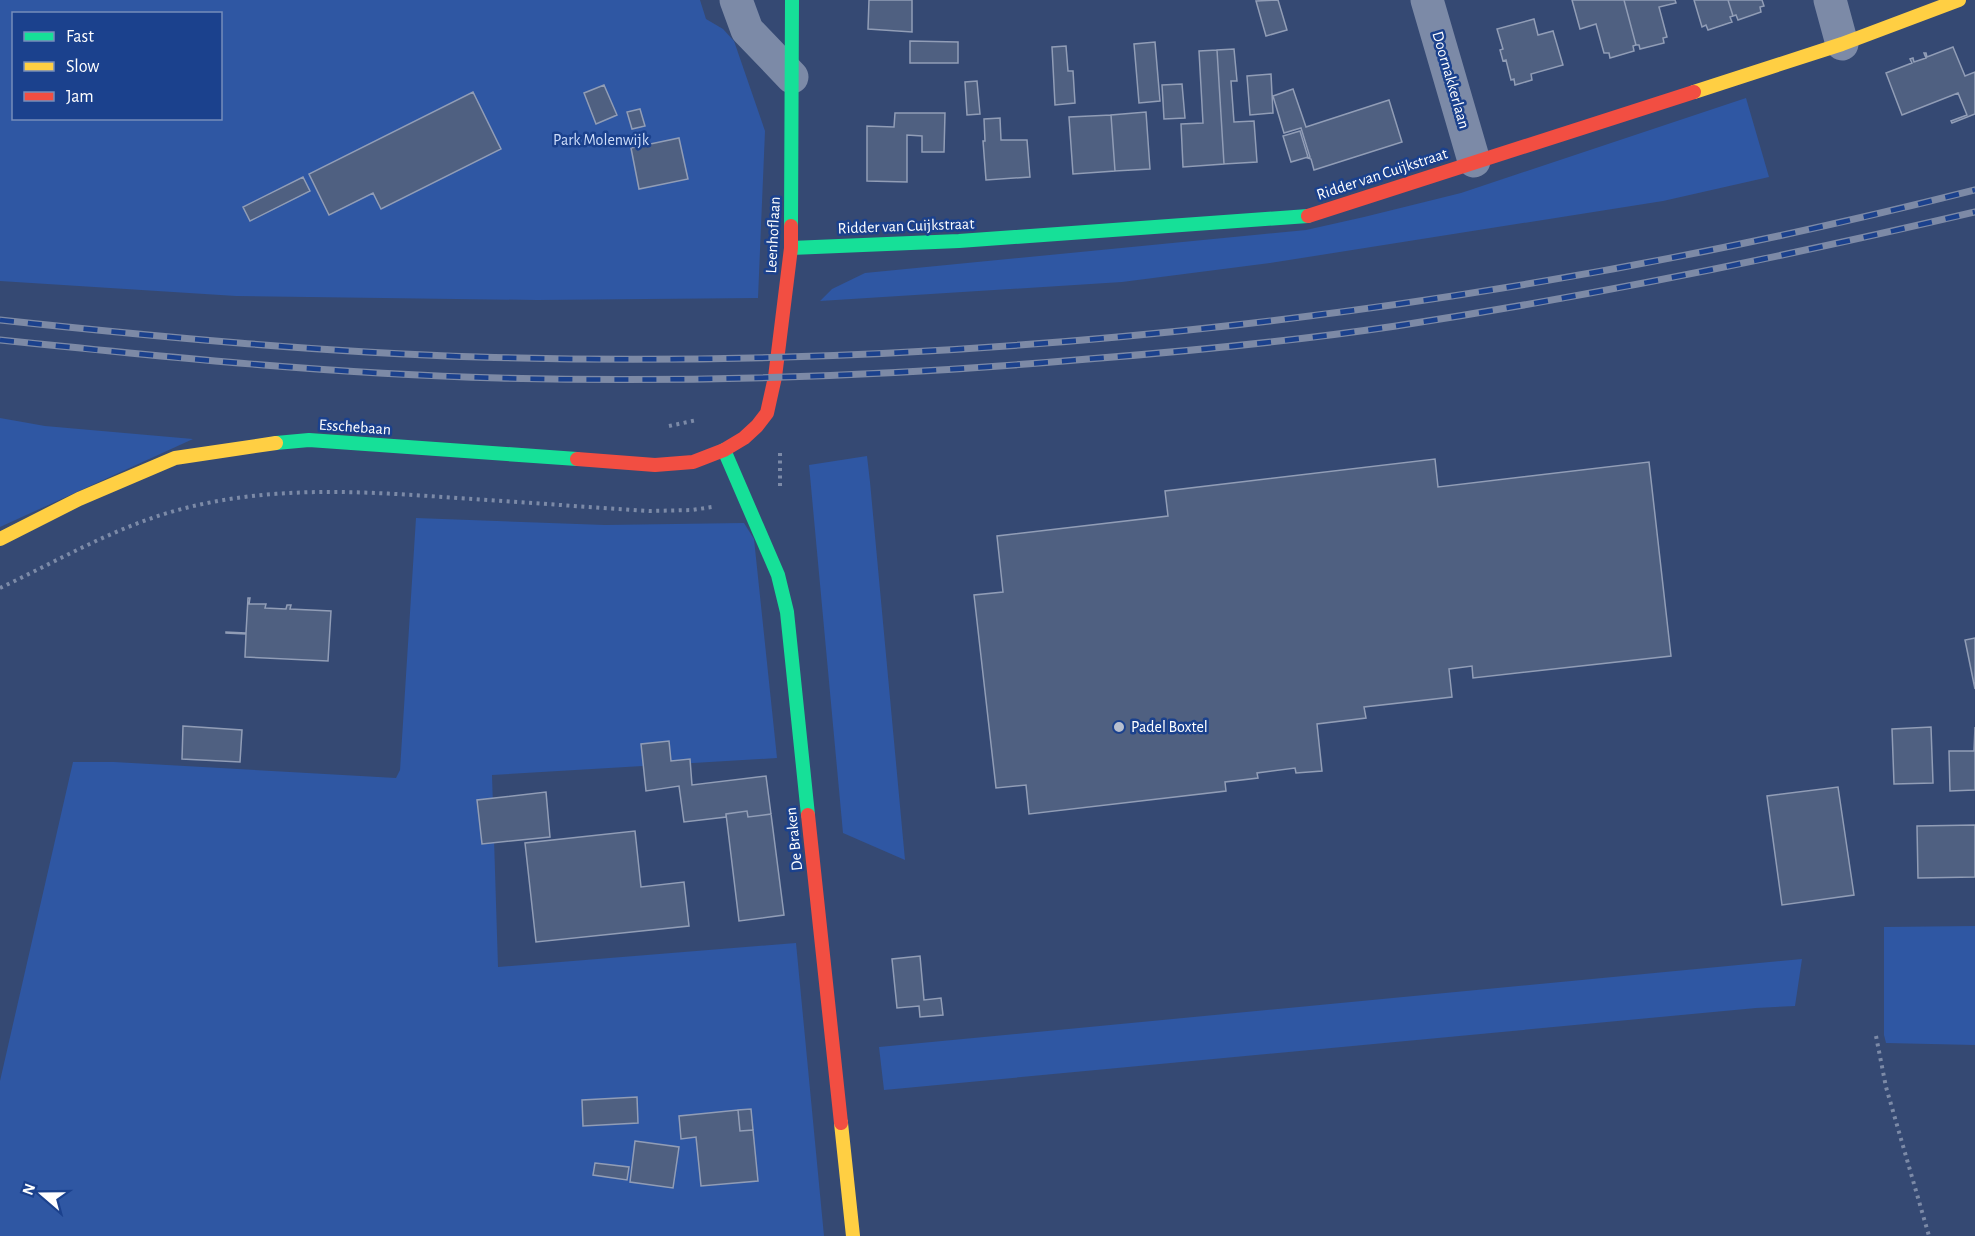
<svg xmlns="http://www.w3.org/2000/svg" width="1975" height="1236" viewBox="0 0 1975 1236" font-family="'Alegreya Sans',sans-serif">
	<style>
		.green { fill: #2f57a3; fill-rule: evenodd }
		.building { fill: #4f6081; stroke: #919db6; stroke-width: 1.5 }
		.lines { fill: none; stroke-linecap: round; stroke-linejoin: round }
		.path { stroke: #7c8aa7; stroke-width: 4; stroke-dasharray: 3 4.5; stroke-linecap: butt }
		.street { stroke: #7c8aa7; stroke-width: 33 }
		.fast { stroke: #16e098; stroke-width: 14 }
		.slow { stroke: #ffcf43; stroke-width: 14 }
		.jam { stroke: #f24e42; stroke-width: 14 }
		.rail-casing { stroke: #7d8aa6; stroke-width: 7 }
		.rail { stroke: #1b418d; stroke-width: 4.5; stroke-dasharray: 14; stroke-linecap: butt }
		.poi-dot { fill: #b8bfce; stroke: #1b418d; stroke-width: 2 }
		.labels { text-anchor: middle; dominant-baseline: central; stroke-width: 5; stroke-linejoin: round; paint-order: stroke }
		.street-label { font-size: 16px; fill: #fff; stroke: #1b418d }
		.park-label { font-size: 16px; fill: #ceddfa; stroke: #1b418d }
		.poi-label { font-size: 16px; fill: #fff; stroke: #1b418d; text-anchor: start }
	</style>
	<rect width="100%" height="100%" fill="#354973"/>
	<!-- green -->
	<path class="green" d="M0,0H700L706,19L723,29L734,41L765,131L758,298L537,300L236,296L0,281ZM14,14H220V118H14Z
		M1746,98L1769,177L1663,201L1270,263L1122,282L820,301L832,289L865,273L1306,230L1364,217L1461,193Z
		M0,418L45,426L193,439L0,527Z
		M867,456L870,482L905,860L843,833L809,465Z
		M416,518L605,525L744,523L754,539L777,758L492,775L498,967L796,943L824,1236H0V1081L73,762H114L396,778L400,770Z
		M1975,926V1045L1886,1043L1884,1035V927Z
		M1802,959L1795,1006L1756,1008L884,1090L879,1047Z"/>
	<!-- building -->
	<path class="building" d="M869,0H912V32L868,29Z
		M1278,0L1287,30L1266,36L1256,1Z
		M1572,0H1624L1636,45L1633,46L1634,51L1610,58L1609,53H1604L1596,24L1580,29Z
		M1624,0H1675L1676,3L1659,7L1667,37L1663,38L1664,43L1640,49L1639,45H1636Z
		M1694,0H1728L1733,16L1730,17L1732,22L1708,30L1706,25L1702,27Z
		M1728,0H1762L1764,6L1760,7L1761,12L1738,20L1736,15L1733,16Z
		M1534,19L1538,35L1553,31L1563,65L1531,74L1532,80L1515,85L1514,79L1511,80L1506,60L1503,61L1500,50L1503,49L1497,29Z
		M910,41L958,42V63H910Z
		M1155,42L1160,101L1139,103L1134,44Z
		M1066,46L1068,71H1073L1075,103L1055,105L1052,47Z
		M1953,47L1965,76L1975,72V114L1952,123L1951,121L1967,115L1958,93L1902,115L1886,73L1912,63L1910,59L1913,58L1914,62L1926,58L1924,53H1926L1927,57Z
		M1234,49L1237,81H1231L1234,122L1254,121L1257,162L1224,164L1217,50Z
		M1217,50L1224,164L1183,167L1181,124L1203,123L1199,51Z
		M1271,74L1273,113L1250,115L1247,76Z
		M977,81L980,114L967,115L965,82Z
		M1182,84L1185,118L1164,119L1162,85Z
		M604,85L617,115L596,124L584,93Z
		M1293,89L1306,127L1389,100L1402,142L1314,170L1311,159L1308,158L1310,157L1301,128L1284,133L1273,96Z
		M473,92L501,149L381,209L373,193L329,215L309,174Z
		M640,109L645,126L632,129L627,112Z
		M1146,112L1150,169L1115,171L1111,115Z
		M895,113H945L944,152H922V136L907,135V182L867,181V126L894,127Z
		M1111,115L1115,171L1073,174L1069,117Z
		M1000,118L1001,140H1027L1030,177L986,180L983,141H985L984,119Z
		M1300,131L1308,157L1291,162L1283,136Z
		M679,138L688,179L639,189L631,148Z
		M303,177L310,191L250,221L243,207Z
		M1435,459L1438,487L1649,462L1671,656L1473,678L1472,666L1449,669L1452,697L1364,707L1366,718L1317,724L1322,771L1296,773L1295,768L1257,773L1258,778L1225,782L1226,791L1029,814L1026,785L996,788L974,595L1003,592L997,536L1168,516L1165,491Z
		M248,598H250L249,604H266L265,608L286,609L287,605H291L290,609L331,611L328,661L245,657L246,634L226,633V632L246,633Z
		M1975,638V689L1965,640Z
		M183,726L242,730L240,762L182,759Z
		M1931,727L1933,783L1894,784L1892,729Z
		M1975,727V790L1950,791L1949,751H1974Z
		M669,741L671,761L690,759L692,785L766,776L771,814L748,817L747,811L726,814V817L684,822L679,786L646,791L641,744Z
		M1838,787L1854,895L1782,905L1767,796Z
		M546,792L550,837L482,844L477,800Z
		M747,811L748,817L771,814L784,915L739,921L726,814Z
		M1975,825V877L1918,878L1917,826Z
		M635,831L641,887L684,882L689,926L536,942L525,843Z
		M920,956L924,1000L941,998L943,1015L920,1017L919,1006L897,1008L892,959Z
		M637,1097L638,1123L583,1126L582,1100Z
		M751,1109L753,1130L740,1131L738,1110Z
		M738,1110L740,1131L753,1130L758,1181L701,1186L696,1137L681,1139L679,1116Z
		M635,1141L679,1147L673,1188L630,1182Z
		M595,1163L629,1167L627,1180L593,1175Z"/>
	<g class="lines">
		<!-- path -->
		<path class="path" d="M669,426L697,420
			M780,453V488
			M0,588C53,563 105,533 161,515C258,484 359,491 458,498C522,502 585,507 649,511L692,510L712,507
			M1876,1036L1886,1087L1929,1236"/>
		<!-- street -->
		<path class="street" d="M736,0L747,30L792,77
			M1427,0L1474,161
			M1830,0L1842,44"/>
		<!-- fast -->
		<path class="fast" d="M791,226L792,0
			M791,248L959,241L1308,216
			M276,443L309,440L577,459
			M724,450L778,575L787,612L808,815"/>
		<!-- slow -->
		<path class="slow" d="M1694,92L1842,44L1959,0
			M0,539L79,499L175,458L276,443
			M841,1123L853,1236"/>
		<!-- jam -->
		<path class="jam" d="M1308,216L1694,92
			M577,459L655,465L693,462L724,450L744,438L757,426L767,413L775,377L791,248V226
			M808,815L841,1123"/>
		<defs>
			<path id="rail" d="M0,320C159,337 319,352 479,357C980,372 1489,313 1975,190
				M0,340C166,357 332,374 499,378C695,383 892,376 1088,359C1191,351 1294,341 1396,326C1591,296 1783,257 1975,212"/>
		</defs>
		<!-- rail casing -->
		<use href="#rail" class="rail-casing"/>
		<!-- rail -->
		<use href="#rail" class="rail"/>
	</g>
	<!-- markers -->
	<circle class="poi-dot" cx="1119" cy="727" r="6"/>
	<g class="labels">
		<!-- street labels -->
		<g class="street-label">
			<text transform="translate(1451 80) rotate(74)">Doornakkerlaan</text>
			<text transform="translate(1382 174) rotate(-18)">Ridder van Cuijkstraat</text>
			<text transform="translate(906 226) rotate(-2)">Ridder van Cuijkstraat</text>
			<text transform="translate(773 235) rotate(-87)">Leenhoflaan</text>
			<text transform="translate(355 427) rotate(4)">Esschebaan</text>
			<text transform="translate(794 839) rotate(-96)">De Braken</text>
		</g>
		<!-- park labels -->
		<g class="park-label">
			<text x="601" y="140">Park Molenwijk</text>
		</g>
		<!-- poi labels -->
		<g class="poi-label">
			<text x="1131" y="727">Padel Boxtel</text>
		</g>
	</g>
	<!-- legend -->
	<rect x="12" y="12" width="210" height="108" fill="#1b418d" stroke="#768dbb" stroke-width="1.5"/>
	<rect x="24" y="32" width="30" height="9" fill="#16e098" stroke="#768dbb" stroke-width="1.5"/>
	<text x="66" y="42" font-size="18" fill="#ffffff">Fast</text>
	<rect x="24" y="62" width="30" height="9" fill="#ffcf43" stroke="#768dbb" stroke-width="1.5"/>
	<text x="66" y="72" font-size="18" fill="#ffffff">Slow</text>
	<rect x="24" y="92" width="30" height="9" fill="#f24e42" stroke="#768dbb" stroke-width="1.5"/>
	<text x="66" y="102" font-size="18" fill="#ffffff">Jam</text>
	<!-- north arrow -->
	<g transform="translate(42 1194) rotate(290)" stroke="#1b418d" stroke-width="4.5" paint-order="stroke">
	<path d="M0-4.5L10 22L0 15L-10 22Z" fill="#ffffff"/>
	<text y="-9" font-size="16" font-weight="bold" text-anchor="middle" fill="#ffffff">N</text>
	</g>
</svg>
